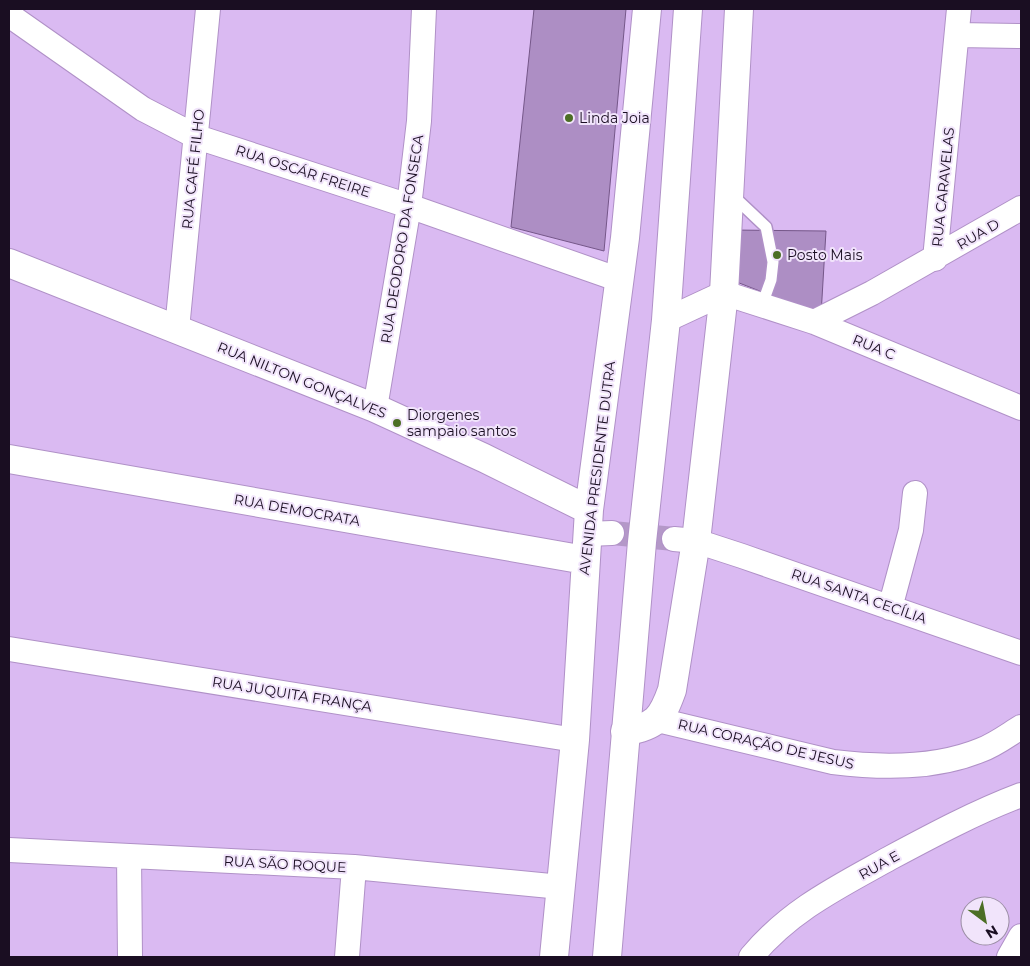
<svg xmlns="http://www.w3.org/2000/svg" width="1030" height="966" viewBox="0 0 1030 966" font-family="Montserrat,sans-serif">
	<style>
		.building { fill: #ad8ec4; stroke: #755789 }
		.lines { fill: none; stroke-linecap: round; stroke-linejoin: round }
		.street-tunnel { stroke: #b498c8; stroke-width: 24; stroke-dasharray: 24 12; stroke-linecap: butt }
		.lane-casing { stroke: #b091c7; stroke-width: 14 }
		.street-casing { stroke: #b091c7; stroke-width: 26 }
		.secondary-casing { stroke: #b091c7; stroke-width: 30 }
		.highway-casing { stroke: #b091c7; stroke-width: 30 }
		.lane { stroke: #fff; stroke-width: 11 }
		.street { stroke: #fff; stroke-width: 24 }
		.secondary { stroke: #fff; stroke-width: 28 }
		.highway { stroke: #fff; stroke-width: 28 }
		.poi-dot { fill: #4c6e25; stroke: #f1e4fb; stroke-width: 2 }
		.labels { text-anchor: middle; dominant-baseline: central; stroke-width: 4; stroke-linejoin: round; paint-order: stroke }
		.poi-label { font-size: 14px; fill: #1a0e22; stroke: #f1e4fb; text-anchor: start }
		.street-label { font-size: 14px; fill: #1a0e22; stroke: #f1e4fb }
	</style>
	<rect width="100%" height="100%" fill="#dabaf2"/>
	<!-- building -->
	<path class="building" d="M534,9H626L604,251L511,227Z
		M731,230L826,231L821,315L729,279Z"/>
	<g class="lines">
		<!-- street-tunnel -->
		<path class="street-tunnel" d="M612,533L674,539"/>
		<defs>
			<path id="lane" d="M731,194L766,227L773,262L771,280L762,305"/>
			<path id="street" d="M9,15L143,109L197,137L409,206L620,280
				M958,35L1021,36
				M935,259L959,9
				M666,320L724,293L814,322L1021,408
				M814,322L872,293L1021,208
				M177,329L208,9
				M375,408L409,206L419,121L424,9
				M587,534L612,533
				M674,539L696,541L742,556L1021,653
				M890,608L911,530L915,493
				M9,649L575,740
				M658,720L833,762C882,768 935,769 981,750C995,745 1008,735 1021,727
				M9,850L354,867L561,887
				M129,856L130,957
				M347,957L354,867
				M751,957C790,910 838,887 890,858C933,835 976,812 1021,795
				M1009,957L1021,936"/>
			<path id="secondary" d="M9,263L375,408L484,458L589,510
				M9,459L585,560
				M625,731C656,727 662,718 672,690L696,541L724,293L739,9
				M554,957L575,740L589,510L625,238L647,9"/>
			<path id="highway" d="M607,957L642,542L666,320L688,9"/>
		</defs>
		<!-- lane casing -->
		<use href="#lane" class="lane-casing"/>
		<!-- street casing -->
		<use href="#street" class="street-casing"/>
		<!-- secondary casing -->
		<use href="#secondary" class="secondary-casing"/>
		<!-- highway casing -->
		<use href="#highway" class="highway-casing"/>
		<!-- lane -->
		<use href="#lane" class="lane"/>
		<!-- street -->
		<use href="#street" class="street"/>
		<!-- secondary -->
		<use href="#secondary" class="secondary"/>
		<!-- highway -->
		<use href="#highway" class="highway"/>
	</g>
	<!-- markers -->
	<g class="poi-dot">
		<circle cx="569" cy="118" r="5"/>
		<circle cx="777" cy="255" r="5"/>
		<circle cx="397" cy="423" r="5"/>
	</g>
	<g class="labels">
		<!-- poi labels -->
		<g class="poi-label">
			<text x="579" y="118">Linda Joia</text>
			<text x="787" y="255">Posto Mais</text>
			<text x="407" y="415">Diorgenes<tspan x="407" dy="16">sampaio santos</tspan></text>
		</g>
		<!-- street labels -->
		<g class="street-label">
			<text transform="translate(193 169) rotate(-84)">RUA CAFÉ FILHO</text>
			<text transform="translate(303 171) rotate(18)">RUA OSCÁR FREIRE</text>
			<text transform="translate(943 187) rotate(-84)">RUA CARAVELAS</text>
			<text transform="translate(978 234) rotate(-30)">RUA D</text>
			<text transform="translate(402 239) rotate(-81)">RUA DEODORO DA FONSECA</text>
			<text transform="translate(874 347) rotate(22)">RUA C</text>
			<text transform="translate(302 380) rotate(22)">RUA NILTON GONÇALVES</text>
			<text transform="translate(597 468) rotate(-83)">AVENIDA PRESIDENTE DUTRA</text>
			<text transform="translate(297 510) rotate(10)">RUA DEMOCRATA</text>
			<text transform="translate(859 596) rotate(19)">RUA SANTA CECÍLIA</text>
			<text transform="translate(292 694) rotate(9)">RUA JUQUITA FRANÇA</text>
			<text transform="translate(766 744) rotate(13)">RUA CORAÇÃO DE JESUS</text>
			<text transform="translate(285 864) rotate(3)">RUA SÃO ROQUE</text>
			<text transform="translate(879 865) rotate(-29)">RUA E</text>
		</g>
	</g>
	<!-- border -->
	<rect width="1030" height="966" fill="none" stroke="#1a0e22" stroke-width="20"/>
	<!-- north arrow -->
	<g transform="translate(985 921) rotate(148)"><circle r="24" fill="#f1e4fb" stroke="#9b8ea4"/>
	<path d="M0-4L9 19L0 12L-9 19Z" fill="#4c6e25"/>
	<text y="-8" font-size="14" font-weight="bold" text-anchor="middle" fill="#1a0e22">N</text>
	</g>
</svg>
